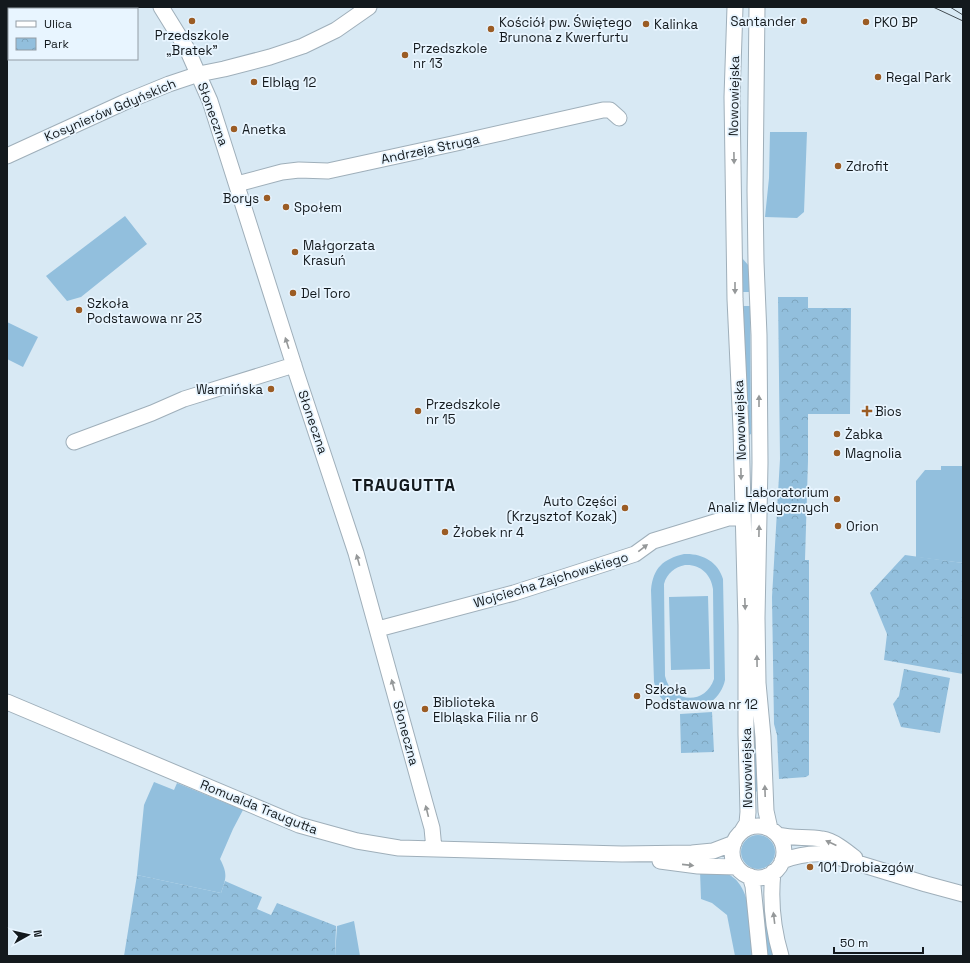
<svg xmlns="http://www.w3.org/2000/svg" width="970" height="963" viewBox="0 0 970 963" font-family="'Space Grotesk',sans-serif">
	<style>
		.grass { fill: #92bfdd; fill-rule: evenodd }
		.park { fill: url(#park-crowns) }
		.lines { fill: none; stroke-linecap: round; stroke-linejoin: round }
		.minor-casing { stroke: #9fafba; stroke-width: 17 }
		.minor { stroke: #fff; stroke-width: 15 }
		.tram { stroke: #434c52; stroke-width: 1 }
		.oneway { fill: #959899 }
		.poi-dot { fill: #9b5c24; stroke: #e8f5ff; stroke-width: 1.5 }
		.labels { text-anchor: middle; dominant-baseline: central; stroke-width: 3.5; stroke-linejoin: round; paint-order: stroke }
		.poi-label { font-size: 13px; fill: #13191d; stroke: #e8f5ff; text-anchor: start }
		.street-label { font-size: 13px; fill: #13191d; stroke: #e8f5ff }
		.district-label { font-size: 17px; font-weight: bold; letter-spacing: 1px; fill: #13191d; stroke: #e8f5ff }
	</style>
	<defs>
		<pattern id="park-crowns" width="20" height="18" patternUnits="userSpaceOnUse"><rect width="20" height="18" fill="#92bfdd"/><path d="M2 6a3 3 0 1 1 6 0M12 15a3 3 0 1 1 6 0" fill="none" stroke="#7da4bd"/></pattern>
	</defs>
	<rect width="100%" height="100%" fill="#d8e9f4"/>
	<!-- grass -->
	<path class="grass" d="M770,132H807L804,212L797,218L765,217L769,178Z
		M125,216L147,244L81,297L67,301L46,276Z
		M741,258H742L749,266L750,292H742Z
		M742,306H750L751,434L749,435Z
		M7,322L38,337L23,367L7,359Z
		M941,466H963V563L916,557V481L925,470H941Z
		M684,554C701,553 718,561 723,579L725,680C720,705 689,719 667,703C659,698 656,690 654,682L651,590C653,568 663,559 684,554ZM685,565C700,564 711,574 713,589L714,679C705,706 671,703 665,676L664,584C667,573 675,567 685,565Z
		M708,596L710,669L671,670L669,597Z
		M755,716L759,791L754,792L752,717Z
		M154,782L174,790L177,783L243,810L233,829L220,859C228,874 226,878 221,893L137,875L144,805Z
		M741 852a17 17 0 1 1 34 0a17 17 0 1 1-34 0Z
		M700,871C708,871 717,871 724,873C753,880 752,933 753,956H735L727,915L712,903L701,899Z
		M763,918H768L774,956H766Z
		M354,921L360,956H335L337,926Z"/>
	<!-- park -->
	<path class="park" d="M778,297H808V308H851L850,414H808V461L805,560H809V775L806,777L779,779L777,735L774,724L772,597L780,459Z
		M905,555L963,563V674L884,660L887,634L870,593Z
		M904,669L950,678L940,733L901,727L893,704L899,696Z
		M712,712L714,752L681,753L680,714Z
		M137,875L221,893L225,881L262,897L257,909L271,915L277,903L336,926L335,956H124Z"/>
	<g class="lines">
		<defs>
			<path id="minor" d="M161,7L187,49L210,101L297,375L356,553L425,803L432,828L434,849
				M735,7L732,97L735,299L741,429L746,625V734L748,812L747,823L742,831
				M757,7L755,190L756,262L759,335L760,463L757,618L758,683L763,737L766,811L770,829
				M7,156L125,102L169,84L199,74L224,69L270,57L303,46L336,30L369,7
				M237,184L282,172L299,170L328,171L452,144L603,110H610L619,118
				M74,442L152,413L184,399L294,365
				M378,629L514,593L635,554L653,541L728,518H742
				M7,702L299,825L357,841L399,848L622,854L692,853L713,851L734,843
				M732 852a26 26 0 1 1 52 0a26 26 0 1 1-52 0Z
				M778,835C794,839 807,836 822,839C834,841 845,850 855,858
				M660,861L698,866L737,867
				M782,861C798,855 814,852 831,855L926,884L963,894
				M773,872C770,900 773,929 781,956
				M750,876L753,886L760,956"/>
		</defs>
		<!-- minor casing -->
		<use href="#minor" class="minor-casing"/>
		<!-- minor -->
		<use href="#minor" class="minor"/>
		<!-- tram -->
		<path class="tram" d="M933,7L963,21
			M950,7L963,15"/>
	</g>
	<!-- one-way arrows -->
	<defs><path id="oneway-solid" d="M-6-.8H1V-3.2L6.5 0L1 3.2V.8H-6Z"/></defs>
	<g class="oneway">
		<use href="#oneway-solid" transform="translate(734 158) rotate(89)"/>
		<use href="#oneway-solid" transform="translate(735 288) rotate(90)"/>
		<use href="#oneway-solid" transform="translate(287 343) rotate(-108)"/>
		<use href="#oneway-solid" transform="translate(759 401) rotate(-90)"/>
		<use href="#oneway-solid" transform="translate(741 474) rotate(89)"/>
		<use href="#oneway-solid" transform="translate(759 531) rotate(-89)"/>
		<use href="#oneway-solid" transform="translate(643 548) rotate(-38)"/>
		<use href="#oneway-solid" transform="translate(358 560) rotate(-106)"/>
		<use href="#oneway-solid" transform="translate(745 604) rotate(88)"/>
		<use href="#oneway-solid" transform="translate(757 661) rotate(-91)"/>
		<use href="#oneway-solid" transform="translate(393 685) rotate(-105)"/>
		<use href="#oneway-solid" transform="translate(765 791) rotate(-92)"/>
		<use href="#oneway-solid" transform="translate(427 811) rotate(-104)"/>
		<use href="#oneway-solid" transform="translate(831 843) rotate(-155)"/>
		<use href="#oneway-solid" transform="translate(688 865) rotate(6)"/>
		<use href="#oneway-solid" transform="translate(774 918) rotate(-97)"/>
	</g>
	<!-- markers -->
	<g class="poi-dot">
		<circle cx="192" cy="21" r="4"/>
		<circle cx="804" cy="21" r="4"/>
		<circle cx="866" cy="22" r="4"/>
		<circle cx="646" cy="24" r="4"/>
		<circle cx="491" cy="29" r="4"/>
		<circle cx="405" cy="55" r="4"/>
		<circle cx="878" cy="77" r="4"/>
		<circle cx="254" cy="82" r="4"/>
		<circle cx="234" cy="129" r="4"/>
		<circle cx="838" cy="166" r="4"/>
		<circle cx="267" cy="198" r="4"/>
		<circle cx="286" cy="207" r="4"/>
		<circle cx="295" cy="252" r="4"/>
		<circle cx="293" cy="293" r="4"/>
		<circle cx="79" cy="310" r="4"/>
		<circle cx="271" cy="389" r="4"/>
		<circle cx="418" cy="411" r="4"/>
		<path d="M865 405h4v4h4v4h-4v4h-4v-4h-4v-4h4z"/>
		<circle cx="837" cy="434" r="4"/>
		<circle cx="837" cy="453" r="4"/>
		<circle cx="837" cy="499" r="4"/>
		<circle cx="625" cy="508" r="4"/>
		<circle cx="838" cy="526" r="4"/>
		<circle cx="445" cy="532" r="4"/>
		<circle cx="637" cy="696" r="4"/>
		<circle cx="425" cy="709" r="4"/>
		<circle cx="810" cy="867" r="4"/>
	</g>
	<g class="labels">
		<!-- poi labels -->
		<g class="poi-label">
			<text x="796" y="21" text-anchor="end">Santander</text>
			<text x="499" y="22">Kościół pw. Świętego<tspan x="499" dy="15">Brunona z Kwerfurtu</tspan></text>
			<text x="874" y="22">PKO BP</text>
			<text x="654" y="24">Kalinka</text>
			<text x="192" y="35" text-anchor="middle">Przedszkole<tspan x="192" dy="15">„Bratek”</tspan></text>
			<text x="413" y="48">Przedszkole<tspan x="413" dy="15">nr 13</tspan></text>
			<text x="886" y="77">Regal Park</text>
			<text x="262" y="82">Elbląg 12</text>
			<text x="242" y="129">Anetka</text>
			<text x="846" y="166">Zdrofit</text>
			<text x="259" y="198" text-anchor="end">Borys</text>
			<text x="294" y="207">Społem</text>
			<text x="303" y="245">Małgorzata<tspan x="303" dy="15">Krasuń</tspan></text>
			<text x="301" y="293">Del Toro</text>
			<text x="87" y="303">Szkoła<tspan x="87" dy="15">Podstawowa nr 23</tspan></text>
			<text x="263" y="389" text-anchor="end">Warmińska</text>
			<text x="426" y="404">Przedszkole<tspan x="426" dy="15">nr 15</tspan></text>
			<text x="875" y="411">Bios</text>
			<text x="845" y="434">Żabka</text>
			<text x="845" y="453">Magnolia</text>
			<text x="829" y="492" text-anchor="end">Laboratorium<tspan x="829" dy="15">Analiz Medycznych</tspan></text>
			<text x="617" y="501" text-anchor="end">Auto Części<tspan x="617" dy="15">(Krzysztof Kozak)</tspan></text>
			<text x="846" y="526">Orion</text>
			<text x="453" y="532">Żłobek nr 4</text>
			<text x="645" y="689">Szkoła<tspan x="645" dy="15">Podstawowa nr 12</tspan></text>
			<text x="433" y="702">Biblioteka<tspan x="433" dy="15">Elbląska Filia nr 6</tspan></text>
			<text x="818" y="867">101 Drobiazgów</text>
		</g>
		<!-- street labels -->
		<g class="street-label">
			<text transform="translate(734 96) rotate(-89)">Nowowiejska</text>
			<text transform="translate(110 110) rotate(-23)">Kosynierów Gdyńskich</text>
			<text transform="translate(213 114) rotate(70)">Słoneczna</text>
			<text transform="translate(430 149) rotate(-12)">Andrzeja Struga</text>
			<text transform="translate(740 420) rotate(-92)">Nowowiejska</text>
			<text transform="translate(313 422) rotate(71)">Słoneczna</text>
			<text transform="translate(551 580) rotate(-17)">Wojciecha Zajchowskiego</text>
			<text transform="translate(406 733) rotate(75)">Słoneczna</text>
			<text transform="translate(747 768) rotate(-91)">Nowowiejska</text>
			<text transform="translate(259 807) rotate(22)">Romualda Traugutta</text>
		</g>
		<!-- district labels -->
		<g class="district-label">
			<text x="404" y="485">TRAUGUTTA</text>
		</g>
	</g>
	<!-- border -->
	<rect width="970" height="963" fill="none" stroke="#13191d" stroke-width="16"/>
	<!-- legend -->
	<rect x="8" y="8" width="130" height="52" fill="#e8f5ff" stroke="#939da5"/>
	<rect x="16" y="21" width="20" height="6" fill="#ffffff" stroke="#939da5"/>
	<text x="44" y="28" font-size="12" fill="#13191d">Ulica</text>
	<rect x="16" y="38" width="20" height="12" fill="url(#park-crowns)" stroke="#939da5"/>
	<text x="44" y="48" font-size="12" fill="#13191d">Park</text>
	<!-- north arrow -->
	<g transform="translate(28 935) rotate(82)" stroke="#e8f5ff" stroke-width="3" paint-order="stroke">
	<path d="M0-3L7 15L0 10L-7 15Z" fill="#13191d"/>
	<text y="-6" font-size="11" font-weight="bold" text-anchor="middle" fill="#13191d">N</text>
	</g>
	<!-- scale -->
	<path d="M834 947v6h89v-6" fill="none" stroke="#13191d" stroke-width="2"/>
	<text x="840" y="947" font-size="12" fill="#13191d" stroke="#e8f5ff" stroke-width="3" paint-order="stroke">50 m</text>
</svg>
